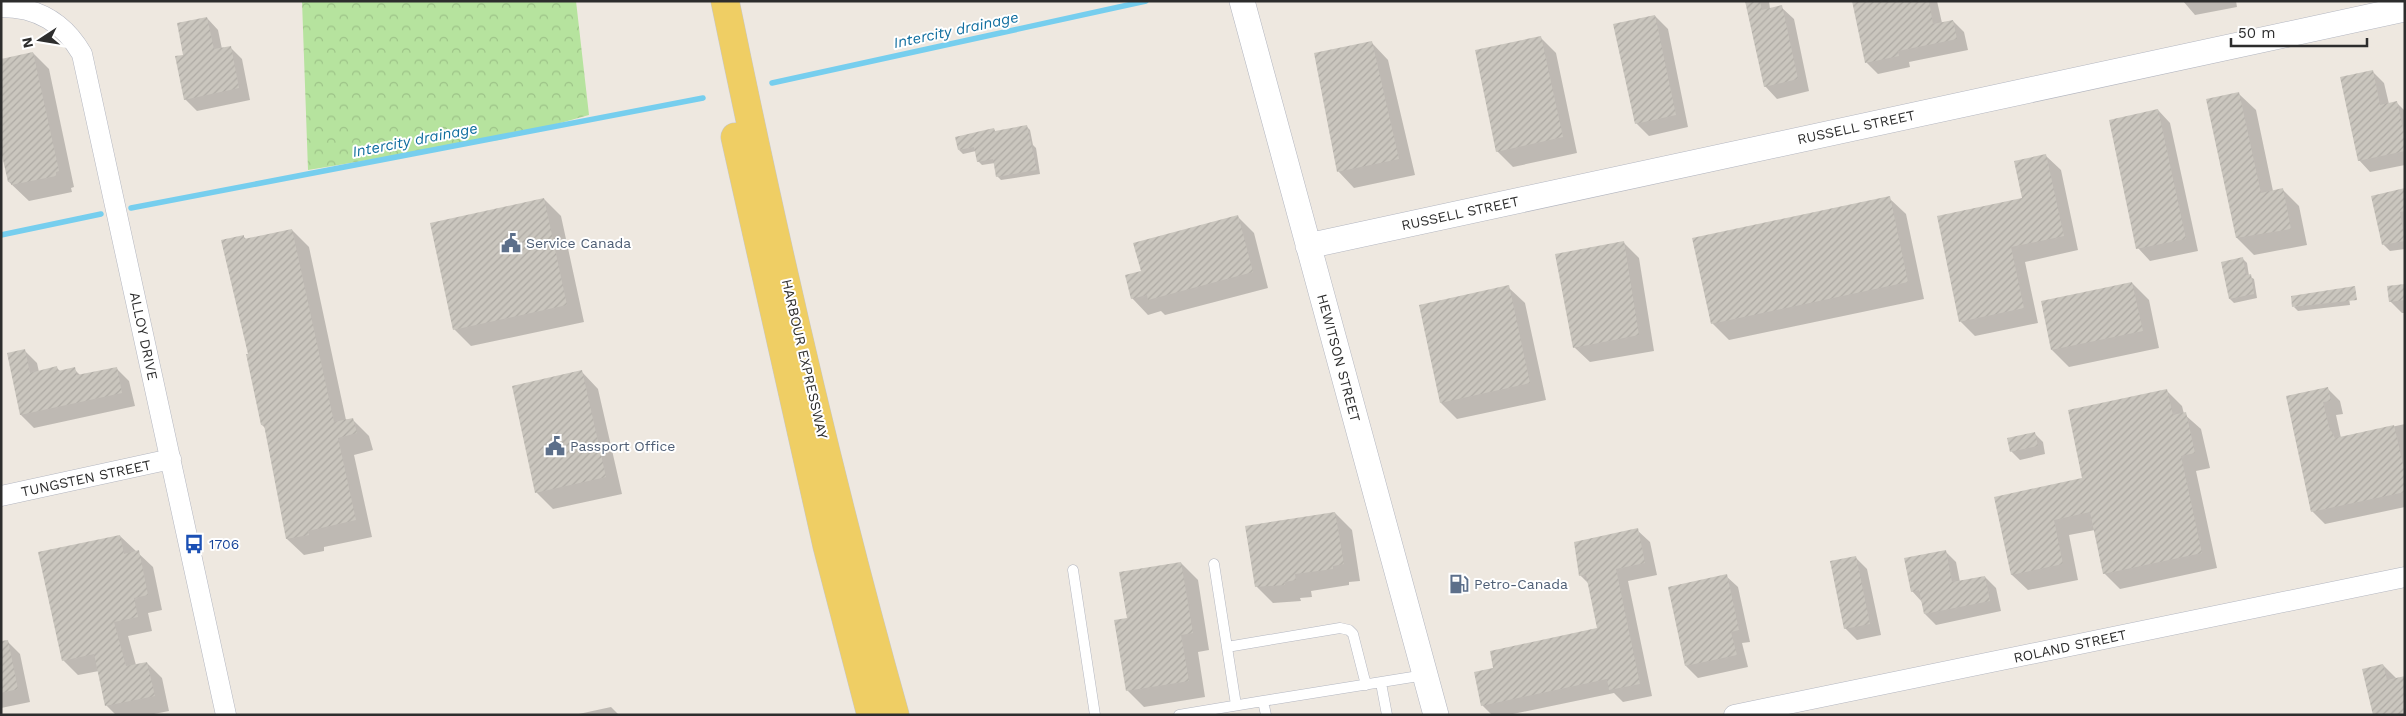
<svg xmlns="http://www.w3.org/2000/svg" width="2406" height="716" viewBox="0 0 2406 716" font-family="'Work Sans',sans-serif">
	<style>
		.forest { fill: url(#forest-crowns) }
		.shadow { fill: #0003 }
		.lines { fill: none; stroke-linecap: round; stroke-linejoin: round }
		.stream { stroke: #76ceee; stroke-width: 5.5 }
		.building { fill: url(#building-hatch) }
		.service-casing { stroke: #b3b6c0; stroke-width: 11 }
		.minor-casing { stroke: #b3b6c0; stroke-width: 21 }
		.tertiary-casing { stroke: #b3b6c0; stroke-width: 26 }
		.primary-casing { stroke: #c8c8c8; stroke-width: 29 }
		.service { stroke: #fff; stroke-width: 10 }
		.minor { stroke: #fff; stroke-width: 20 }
		.tertiary { stroke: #fff; stroke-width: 25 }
		.primary { stroke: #efce64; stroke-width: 28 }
		.labels { text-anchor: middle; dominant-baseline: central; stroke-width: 4; stroke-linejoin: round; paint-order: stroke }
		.street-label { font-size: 14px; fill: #2d2d2d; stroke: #fff }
		.service-label { font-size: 14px; fill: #4e5e75; stroke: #fff; text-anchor: start }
		.transit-label { font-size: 14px; fill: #164399; stroke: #fff; text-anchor: start }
		.water-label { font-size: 15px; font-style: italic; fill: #106e9f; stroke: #fff }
	</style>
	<defs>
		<pattern id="forest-crowns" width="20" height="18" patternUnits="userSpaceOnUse" patternTransform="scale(1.25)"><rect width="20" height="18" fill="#b6e39e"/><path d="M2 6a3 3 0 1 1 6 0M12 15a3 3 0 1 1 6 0" fill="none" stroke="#9dc388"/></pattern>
		<pattern id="building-hatch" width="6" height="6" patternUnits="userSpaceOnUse" patternTransform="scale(1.25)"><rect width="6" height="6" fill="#cac6be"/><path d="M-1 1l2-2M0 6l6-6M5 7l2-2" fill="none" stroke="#aeaaa4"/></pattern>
	</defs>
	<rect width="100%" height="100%" fill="#eee8e0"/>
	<!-- forest -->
	<path class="forest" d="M302,1H576L589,115L499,140L472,143L308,170Z"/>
	<!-- shadow -->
	<path class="shadow" d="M1747,1H1769L1770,9L1781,7L1794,19L1809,91L1777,99L1765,86Z
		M1853,1H1937L1942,23L1953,21L1964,32L1968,50L1909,62L1910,67L1878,74L1866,62Z
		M2183,1H2236L2237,7L2195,15Z
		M1655,16L1668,29L1688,127L1649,136L1636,123Z
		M207,18L218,30L222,49L230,47L242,59L250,100L197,111L185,99V56Z
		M1540,37L1556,53L1577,153L1513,167L1497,151Z
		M1372,43L1388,60L1415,175L1354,188L1338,171Z
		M33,53L49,69L74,187L71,188L72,192L29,201L9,182Z
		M2372,71L2384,83L2389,104L2397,103L2405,111V165L2370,172L2359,160Z
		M2239,94L2256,110L2273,191L2282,189L2299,206L2307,245L2254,255L2237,238Z
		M2158,110L2170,123L2198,251L2150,261L2138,248Z
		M1026,126L1030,130L1033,145L1036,148L1040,174L1001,180L997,176L995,163L982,165L978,161L976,151L963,154L959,150L994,130L996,132Z
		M2046,156L2061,170L2078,250L2025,262L2038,323L1975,336L1960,321Z
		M2405,189V249L2390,251L2383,244Z
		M1889,198L1906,214L1924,299L1729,340L1712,323Z
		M544,199L561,216L584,322L471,346L454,329Z
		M1237,216L1254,233L1268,288L1165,315L1161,311L1148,315L1132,298L1142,272Z
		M292,230L309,247L346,420L352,419L369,436L373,450L354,455L372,537L324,547V551L304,555L287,539L265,428L262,425L249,355L243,236L247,240Z
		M1624,243L1639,258L1654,351L1590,362L1574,347Z
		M2243,259L2247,263L2249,276L2254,279L2257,298L2234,303L2230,299L2223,263Z
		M2132,283L2149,300L2159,348L2069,367L2052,350L2042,302Z
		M2405,286V313H2402L2390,301Z
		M1508,287L1525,303L1546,400L1457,419L1441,403Z
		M2348,292L2350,305L2298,311L2294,307Z
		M24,350L37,363L39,372L57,368L61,372L74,369L81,376L116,368L129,381L135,406L34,428L21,415L8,354Z
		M582,372L598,389L622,494L553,509L536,492Z
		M2327,388L2340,401L2343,414L2336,415L2341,438L2405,424V507L2325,524L2312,511L2288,397Z
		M2167,391L2182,406L2184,414L2201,429L2210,468L2196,471L2217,568L2120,589L2104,573L2095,530L2069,535L2078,580L2028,590L2012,575L1996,498L2084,479Z
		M2034,433L2043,442L2045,454L2020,460L2011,451Z
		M1335,513L1352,530L1360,581L1349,582V585L1311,591L1312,597L1300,598L1301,601L1273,603L1256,586Z
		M1637,530L1650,542L1657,575L1628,581L1652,696L1623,702L1614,693L1508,715H1492L1482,705L1495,669L1599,629L1590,585L1580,575Z
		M120,536L153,567L162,610L148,613L152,631L128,636L136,665L147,663L162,678L169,711L149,715H116L106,705L99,671L78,675L63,660Z
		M1945,551L1956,562L1960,582L1985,577L1996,588L2001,611L1936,625L1925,614L1922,602L1912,591Z
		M1855,557L1867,569L1881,635L1857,640L1845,628Z
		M1181,563L1198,580L1209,650L1198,652L1205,697L1144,707L1127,690L1128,619Z
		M1726,576L1738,587L1750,642L1742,643L1748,667L1698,678L1686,666L1670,588Z
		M7,641L20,654L30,702L1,708V642Z
		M2383,665L2396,678L2374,715Z
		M611,707L619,715H574Z"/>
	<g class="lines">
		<!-- stream -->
		<path class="stream" d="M772,83L1146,1
			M131,208L703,98
			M1,235L101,214"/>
	</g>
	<!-- building -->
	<path class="building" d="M1745,1H1760L1762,10L1782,5L1798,79L1764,87Z
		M1852,1H1929L1933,24L1953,20L1957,39L1898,51L1899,56L1865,63Z
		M1655,15L1676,115L1635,124L1613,24Z
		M207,17L214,49L231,46L239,88L184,100L175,56L183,55L177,23Z
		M1541,36L1563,137L1496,152L1475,50Z
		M1372,41L1399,159L1337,172L1314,53Z
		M33,52L59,171L56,172V176L11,185V182H8L1,151V59Z
		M2373,70L2380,105L2397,101L2405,138V151L2358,161L2340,77Z
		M2239,92L2261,193L2283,188L2291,229L2236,238L2206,99Z
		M2158,109L2186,239L2136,249L2109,120Z
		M1027,125L1037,170L996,177L993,159L977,162L974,147L958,150L955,137L994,128L995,131Z
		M2046,154L2064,236L2011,247L2024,308L1959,322L1937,216L2022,198L2014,161Z
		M2405,188V211L2400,212L2405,241L2382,245L2371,196Z
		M1890,196L1908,282L1711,324L1692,238Z
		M544,198L567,305L453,330L430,223Z
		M1238,215L1253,272L1148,300L1147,295L1131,299L1125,275L1141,271L1133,243Z
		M292,229L334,422L353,418L357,433L338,438L356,520L308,531L309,535L286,539L264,425H261L246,354H248L221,240L244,235V239Z
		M1624,241L1639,335L1573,348L1555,254Z
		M2243,257L2246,275L2251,274L2254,294L2229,299L2221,262Z
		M2132,282L2143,331L2051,350L2041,301Z
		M2405,284V300L2389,302L2387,286Z
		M1509,285L1530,383L1440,403L1419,305Z
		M2355,286L2357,300L2292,307L2291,296Z
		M25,349L30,373L57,366L58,371L75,367L77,375L117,367L122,393L20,415L7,353Z
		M582,370L606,477L535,493L512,386Z
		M2328,387L2331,401L2323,402L2329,427L2335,438L2394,425L2405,473V492L2311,512L2286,396Z
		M2167,389L2173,415L2186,412L2195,453L2181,456L2202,553L2103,574L2090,512L2054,520L2063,564L2011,575L1994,497L2082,478L2068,410Z
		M2035,432L2038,446L2010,452L2007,438Z
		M1335,512L1344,564L1333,566V569L1295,574L1296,580L1284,582L1285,585L1255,587L1245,526Z
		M1638,528L1645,563L1616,569L1640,684L1609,690L1607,679L1481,706L1474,672L1493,668L1490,651L1597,628L1586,575L1579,576L1574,542Z
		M120,535L124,554L139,550L148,595L134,598L138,617L114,622L126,666L147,662L155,696L105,706L94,654L62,661L38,552Z
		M1946,550L1952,582L1985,576L1990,601L1924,614L1919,590L1911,592L1904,558Z
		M1856,556L1870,624L1844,629L1830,561Z
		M1181,562L1193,633L1181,635L1189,681L1126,691L1114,620L1127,618L1119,572Z
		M1727,574L1739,630L1731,632L1737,655L1685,666L1668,587Z
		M8,640L18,689L1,693V641Z
		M2383,664L2387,680L2405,676V715H2373L2362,669Z"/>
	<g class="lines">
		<defs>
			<path id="service" d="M1214,564L1236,705
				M1073,570L1095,715
				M1227,647L1340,628L1349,630L1353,634L1366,685
				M1381,683L1387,715
				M1263,701L1425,675
				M1179,715L1263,701L1266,715"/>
			<path id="minor" d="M1,7C38,7 64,23 82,54L226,715
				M1,496L171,459
				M1734,715L2405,577"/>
			<path id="tertiary" d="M1242,1L1436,715
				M1308,246L2405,9"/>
			<path id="primary" d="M725,1C774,239 829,481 895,715
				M735,137L827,546L871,715"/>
		</defs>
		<!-- service casing -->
		<use href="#service" class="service-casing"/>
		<!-- minor casing -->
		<use href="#minor" class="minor-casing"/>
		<!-- tertiary casing -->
		<use href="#tertiary" class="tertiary-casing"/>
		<!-- primary casing -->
		<use href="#primary" class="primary-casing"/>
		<!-- service -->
		<use href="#service" class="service"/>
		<!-- minor -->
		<use href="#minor" class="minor"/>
		<!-- tertiary -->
		<use href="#tertiary" class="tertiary"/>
		<!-- primary -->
		<use href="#primary" class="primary"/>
	</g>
	<!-- icons -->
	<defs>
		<symbol id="civic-bare" viewBox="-9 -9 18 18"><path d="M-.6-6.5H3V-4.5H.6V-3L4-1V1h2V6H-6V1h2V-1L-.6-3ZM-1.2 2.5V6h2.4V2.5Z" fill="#5c6f8a" stroke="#fff" stroke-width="2.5" paint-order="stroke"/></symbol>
		<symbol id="bus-bare" viewBox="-9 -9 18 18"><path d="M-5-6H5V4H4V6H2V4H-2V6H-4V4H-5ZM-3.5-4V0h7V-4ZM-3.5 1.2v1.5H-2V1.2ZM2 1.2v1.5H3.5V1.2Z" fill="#1a4fb4" stroke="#fff" stroke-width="2.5" paint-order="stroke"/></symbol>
		<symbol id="fuel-bare" viewBox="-9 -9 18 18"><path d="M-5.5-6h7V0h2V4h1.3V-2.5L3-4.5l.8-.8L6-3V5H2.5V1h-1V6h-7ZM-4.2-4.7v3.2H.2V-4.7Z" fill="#5c6f8a" stroke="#fff" stroke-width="2.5" paint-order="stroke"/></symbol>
	</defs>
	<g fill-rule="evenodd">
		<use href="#civic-bare" x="497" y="229" width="28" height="28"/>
		<use href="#civic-bare" x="541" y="432" width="28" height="28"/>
		<use href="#bus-bare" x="180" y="530" width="28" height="28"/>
		<use href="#fuel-bare" x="1445" y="570" width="28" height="28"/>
	</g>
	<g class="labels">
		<!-- street labels -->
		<g class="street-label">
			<text transform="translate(1856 127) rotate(-12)">RUSSELL STREET</text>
			<text transform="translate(1460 213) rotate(-12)">RUSSELL STREET</text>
			<text transform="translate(144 336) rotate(78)">ALLOY DRIVE</text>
			<text transform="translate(1339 358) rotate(75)">HEWITSON STREET</text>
			<text transform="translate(805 359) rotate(77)">HARBOUR EXPRESSWAY</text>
			<text transform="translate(86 478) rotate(-12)">TUNGSTEN STREET</text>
			<text transform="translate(2070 646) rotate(-12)">ROLAND STREET</text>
		</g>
		<!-- service labels -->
		<g class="service-label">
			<text x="526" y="243">Service Canada</text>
			<text x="570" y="446">Passport Office</text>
			<text x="1474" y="584">Petro-Canada</text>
		</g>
		<!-- transit labels -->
		<g class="transit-label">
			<text x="209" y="544">1706</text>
		</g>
		<!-- water labels -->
		<g class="water-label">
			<text transform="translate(956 30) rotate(-12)">Intercity drainage</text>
			<text transform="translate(415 140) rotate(-11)">Intercity drainage</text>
		</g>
	</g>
	<!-- border -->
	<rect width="2406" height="716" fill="none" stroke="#2d2d2d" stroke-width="5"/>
	<!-- north arrow -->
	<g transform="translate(40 40) rotate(258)" stroke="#ffffff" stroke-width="4" paint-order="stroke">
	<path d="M0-4L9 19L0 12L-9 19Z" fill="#2d2d2d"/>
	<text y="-8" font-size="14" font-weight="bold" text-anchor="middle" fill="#2d2d2d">N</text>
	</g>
	<!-- scale -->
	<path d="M2231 38v8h136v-8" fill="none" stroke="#2d2d2d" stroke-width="2.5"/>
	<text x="2238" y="38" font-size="15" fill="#2d2d2d" stroke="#ffffff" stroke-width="4" paint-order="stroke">50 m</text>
</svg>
